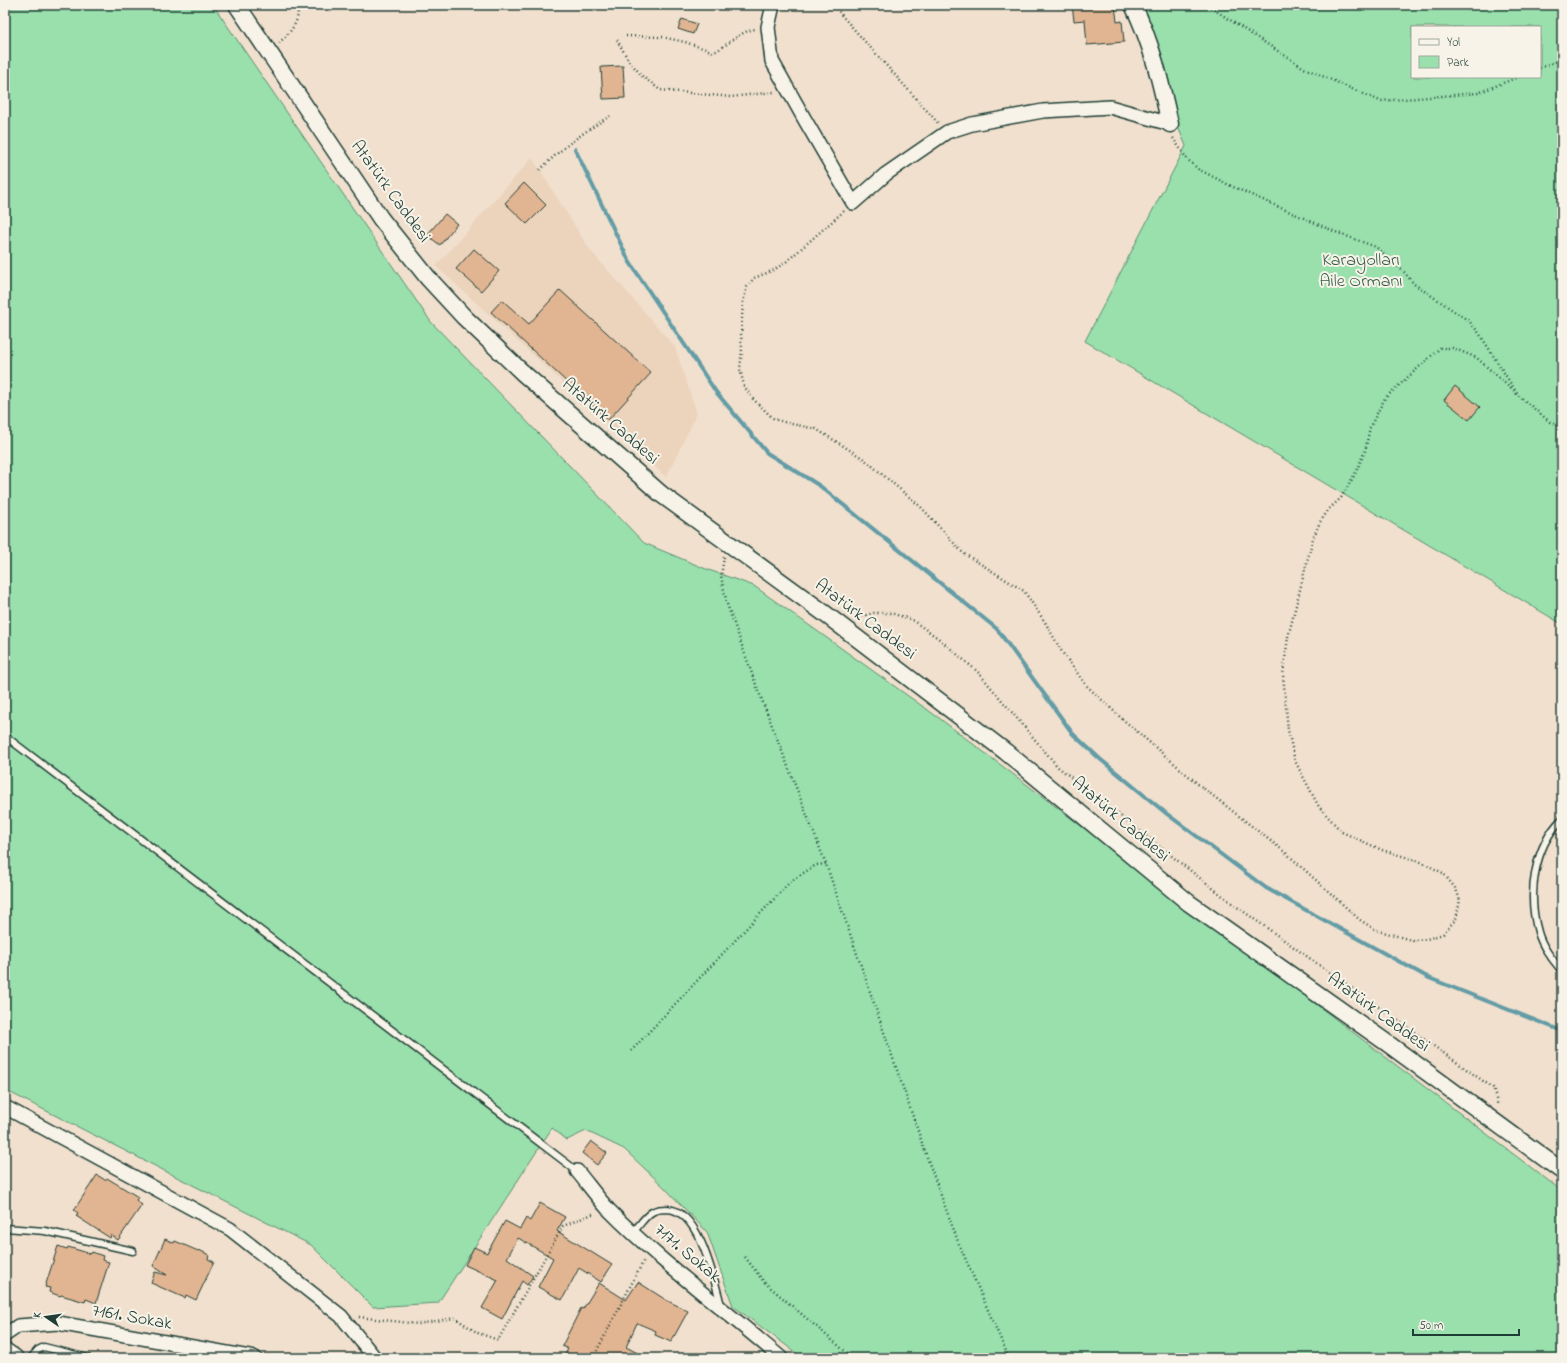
<svg xmlns="http://www.w3.org/2000/svg" width="1567" height="1363" viewBox="0 0 1567 1363" font-family="'Indie Flower',sans-serif">
	<style>
		.built { fill: #ecd3bc }
		.green { fill: #99e0ad; stroke: #5c8e70; fill-rule: evenodd }
		.lines { fill: none; stroke-linecap: round; stroke-linejoin: round }
		.stream { stroke: #639ca6; stroke-width: 4 }
		.building { fill: #e2b592; stroke: #1f3d34 }
		.service-casing { stroke: #1f3d34; stroke-width: 9 }
		.minor-casing { stroke: #1f3d34; stroke-width: 16 }
		.tertiary-casing { stroke: #1f3d34; stroke-width: 19 }
		.path { stroke: #1f3d34; stroke-width: 2.5; stroke-dasharray: 1 3; stroke-linecap: butt }
		.service { stroke: #f7f3e8; stroke-width: 6 }
		.minor { stroke: #f7f3e8; stroke-width: 13 }
		.tertiary { stroke: #f7f3e8; stroke-width: 16 }
		.labels { text-anchor: middle; dominant-baseline: central; stroke-width: 4; stroke-linejoin: round; paint-order: stroke }
		.street-label { font-size: 18px; fill: #1f3d34; stroke: #f7f3e8 }
		.park-label { font-size: 18px; fill: #375e4c; stroke: #f7f3e8 }
	</style>
	<rect width="100%" height="100%" fill="#f1e0ce"/>
	<filter id="ink" filterUnits="userSpaceOnUse"><feTurbulence type="fractalNoise" baseFrequency=".025" numOctaves="2"/><feDisplacementMap in="SourceGraphic" scale="8" xChannelSelector="R" yChannelSelector="G"/><feConvolveMatrix kernelMatrix="1 2 1 2 8 2 1 2 1" color-interpolation-filters="sRGB"/></filter>
	<g filter="url(#ink)">
		<!-- built -->
		<path class="built" d="M532,158L590,250L675,347L697,414L666,477L436,266Z"/>
		<!-- green -->
		<path class="green" d="M5,5H213L431,322L644,543L706,569L754,586L939,718L1562,1191V1358H803L733,1306L707,1232L663,1186L624,1149L586,1131L567,1140L552,1128L438,1303L373,1307L311,1245L5,1090Z
			M1127,5H1562V624L1085,341L1186,146ZM1412,27H1540V77H1412Z"/>
		<g class="lines">
			<!-- stream -->
			<path class="stream" d="M575,149L629,261L716,392L767,453L820,486L997,629L1073,734L1100,759L1167,814L1266,888L1429,978L1562,1031"/>
		</g>
		<!-- building -->
		<path class="building" d="M1072,5H1115L1117,22L1122,21L1124,42L1087,45L1085,20L1074,21Z
			M682,19L697,24L693,34L678,29Z
			M623,66L625,98L603,99L601,67Z
			M524,183L546,205L527,224L505,203Z
			M445,214L457,224L440,245L427,235Z
			M474,249L499,271L481,291L456,269Z
			M560,290L651,373L608,420L491,312L502,300L529,324Z
			M1455,386L1480,407L1469,420L1444,400Z
			M591,1141L607,1153L597,1165L582,1153Z
			M97,1175L105,1180L107,1178L138,1197L136,1200L142,1205L118,1240L111,1235L110,1238L76,1216L78,1213L74,1210Z
			M540,1203L565,1217L557,1231L612,1265L601,1282L579,1268L562,1300L538,1287L553,1258L518,1238L507,1258L533,1276L527,1285L522,1281L502,1319L482,1308L498,1280L465,1265L474,1247L487,1253L505,1221L520,1229L526,1218L530,1221Z
			M165,1239L174,1243L175,1241L198,1251L199,1250L209,1255L208,1259L214,1262L196,1300L186,1295L185,1298L151,1283L155,1272L167,1275L153,1266Z
			M58,1246L67,1249L68,1247L91,1254L92,1252L103,1256L102,1260L109,1262L96,1303L86,1299L85,1302L61,1295L60,1296L49,1292L50,1288L45,1287Z
			M638,1282L666,1300L688,1311L671,1342L655,1335L656,1331L637,1323L626,1347L647,1358H563L568,1349L562,1346L581,1308L583,1309L599,1283L626,1300Z"/>
		<g class="lines">
			<defs>
				<path id="service" d="M5,736L577,1171
					M1562,819C1534,847 1527,894 1538,932C1542,947 1552,959 1562,971
					M5,1228L45,1231L133,1251
					M633,1232C639,1226 645,1216 652,1212C657,1209 661,1209 667,1209C700,1210 714,1280 721,1305
					M31,1358L38,1350L44,1347L88,1358"/>
				<path id="minor" d="M773,5L768,27L772,61L805,120L853,203L886,174L947,132L972,124L1043,111L1110,107L1170,124
					M5,1107L230,1229L341,1316L375,1358
					M577,1171C587,1183 597,1197 608,1209C661,1263 723,1308 781,1358
					M5,1335L18,1326L58,1323L255,1358"/>
				<path id="tertiary" d="M237,5L381,219L428,278L464,317L523,373L661,494L824,613L1006,752L1189,903L1387,1043L1562,1171
					M1133,5C1152,43 1161,84 1170,124
					M5,1351L15,1358"/>
			</defs>
			<!-- service casing -->
			<use href="#service" class="service-casing"/>
			<!-- minor casing -->
			<use href="#minor" class="minor-casing"/>
			<!-- tertiary casing -->
			<use href="#tertiary" class="tertiary-casing"/>
			<!-- path -->
			<path class="path" d="M834,5L843,17L938,123
				M1207,5L1304,68L1380,101L1478,93L1518,77
				M626,36L662,37L685,42L714,52C729,45 739,31 756,29
				M617,40L629,61L642,76L660,90L731,97L774,92
				M279,43C290,32 301,22 297,5
				M1540,68L1562,59
				M1173,138L1187,159L1198,169L1231,186L1338,233L1376,247L1404,272L1414,284L1469,321L1479,333L1518,395L1550,422L1562,426
				M540,170C561,148 584,132 610,116
				M844,211L786,262L772,271L754,278L747,287L743,302L741,333L742,349L740,369L744,386L753,399L774,419L787,423L816,429L864,459L921,507L963,553L1024,591L1045,622L1062,652L1086,685L1119,716L1198,784L1286,853L1360,920L1376,930L1411,940L1427,939L1443,934L1456,919L1460,900L1456,889L1443,873L1419,861L1382,850L1342,832L1319,807L1295,761L1288,730L1283,674L1288,637L1313,538L1320,522L1329,509L1341,498L1355,474L1365,451L1370,427L1385,398L1440,348H1453L1477,358L1518,395
				M724,557L721,576L727,604L755,682L826,864L929,1163L959,1244L1009,1358
				M854,618L874,613H891L912,620L938,638L978,672L1058,767L1233,904L1493,1088L1498,1106
				M631,1051L791,881L816,865L826,864
				M745,1257L764,1282L853,1358
				M359,1317L418,1324L455,1318L478,1333L498,1340L563,1226L595,1213
				M593,1358L644,1260"/>
			<!-- service -->
			<use href="#service" class="service"/>
			<!-- minor -->
			<use href="#minor" class="minor"/>
			<!-- tertiary -->
			<use href="#tertiary" class="tertiary"/>
		</g>
	</g>
	<g class="labels">
		<!-- street labels -->
		<g class="street-label">
			<text transform="translate(390 192) rotate(54)">Atatürk Caddesi</text>
			<text transform="translate(610 422) rotate(41)">Atatürk Caddesi</text>
			<text transform="translate(865 620) rotate(37)">Atatürk Caddesi</text>
			<text transform="translate(1120 820) rotate(40)">Atatürk Caddesi</text>
			<text transform="translate(1378 1013) rotate(36)">Atatürk Caddesi</text>
			<text transform="translate(687 1254) rotate(40)">7171. Sokak</text>
			<text transform="translate(132 1318) rotate(10)">7161. Sokak</text>
		</g>
		<!-- park labels -->
		<g class="park-label">
			<text x="1361" y="261">Karayolları<tspan x="1361" dy="21">Aile Ormanı</tspan></text>
		</g>
	</g>
	<!-- margin -->
	<rect width="1567" height="1363" fill="none" stroke="#f7f3e8" stroke-width="20"/>
	<rect x="10" y="10" width="1547" height="1343" fill="none" stroke="#1f3d34" stroke-width="1.5" filter="url(#ink)"/>
	<!-- legend -->
	<rect x="1411" y="26" width="130" height="52" fill="#f7f3e8" stroke="#a1aaa0"/>
	<rect x="1419" y="39" width="20" height="6" fill="#f7f3e8" stroke="#a1aaa0"/>
	<text x="1447" y="46" font-size="12" fill="#1f3d34">Yol</text>
	<rect x="1419" y="56" width="20" height="12" fill="#99e0ad" stroke="#a1aaa0"/>
	<text x="1447" y="66" font-size="12" fill="#1f3d34">Park</text>
	<!-- north arrow -->
	<g transform="translate(46 1317) rotate(283)" stroke="#f7f3e8" stroke-width="3" paint-order="stroke">
	<path d="M0-3L7 15L0 10L-7 15Z" fill="#1f3d34"/>
	<text y="-6" font-size="11" font-weight="bold" text-anchor="middle" fill="#1f3d34">K</text>
	</g>
	<!-- scale -->
	<path d="M1413 1329v6h106v-6" fill="none" stroke="#1f3d34" stroke-width="2"/>
	<text x="1419" y="1329" font-size="12" fill="#1f3d34" stroke="#f7f3e8" stroke-width="3" paint-order="stroke">50 m</text>
</svg>
